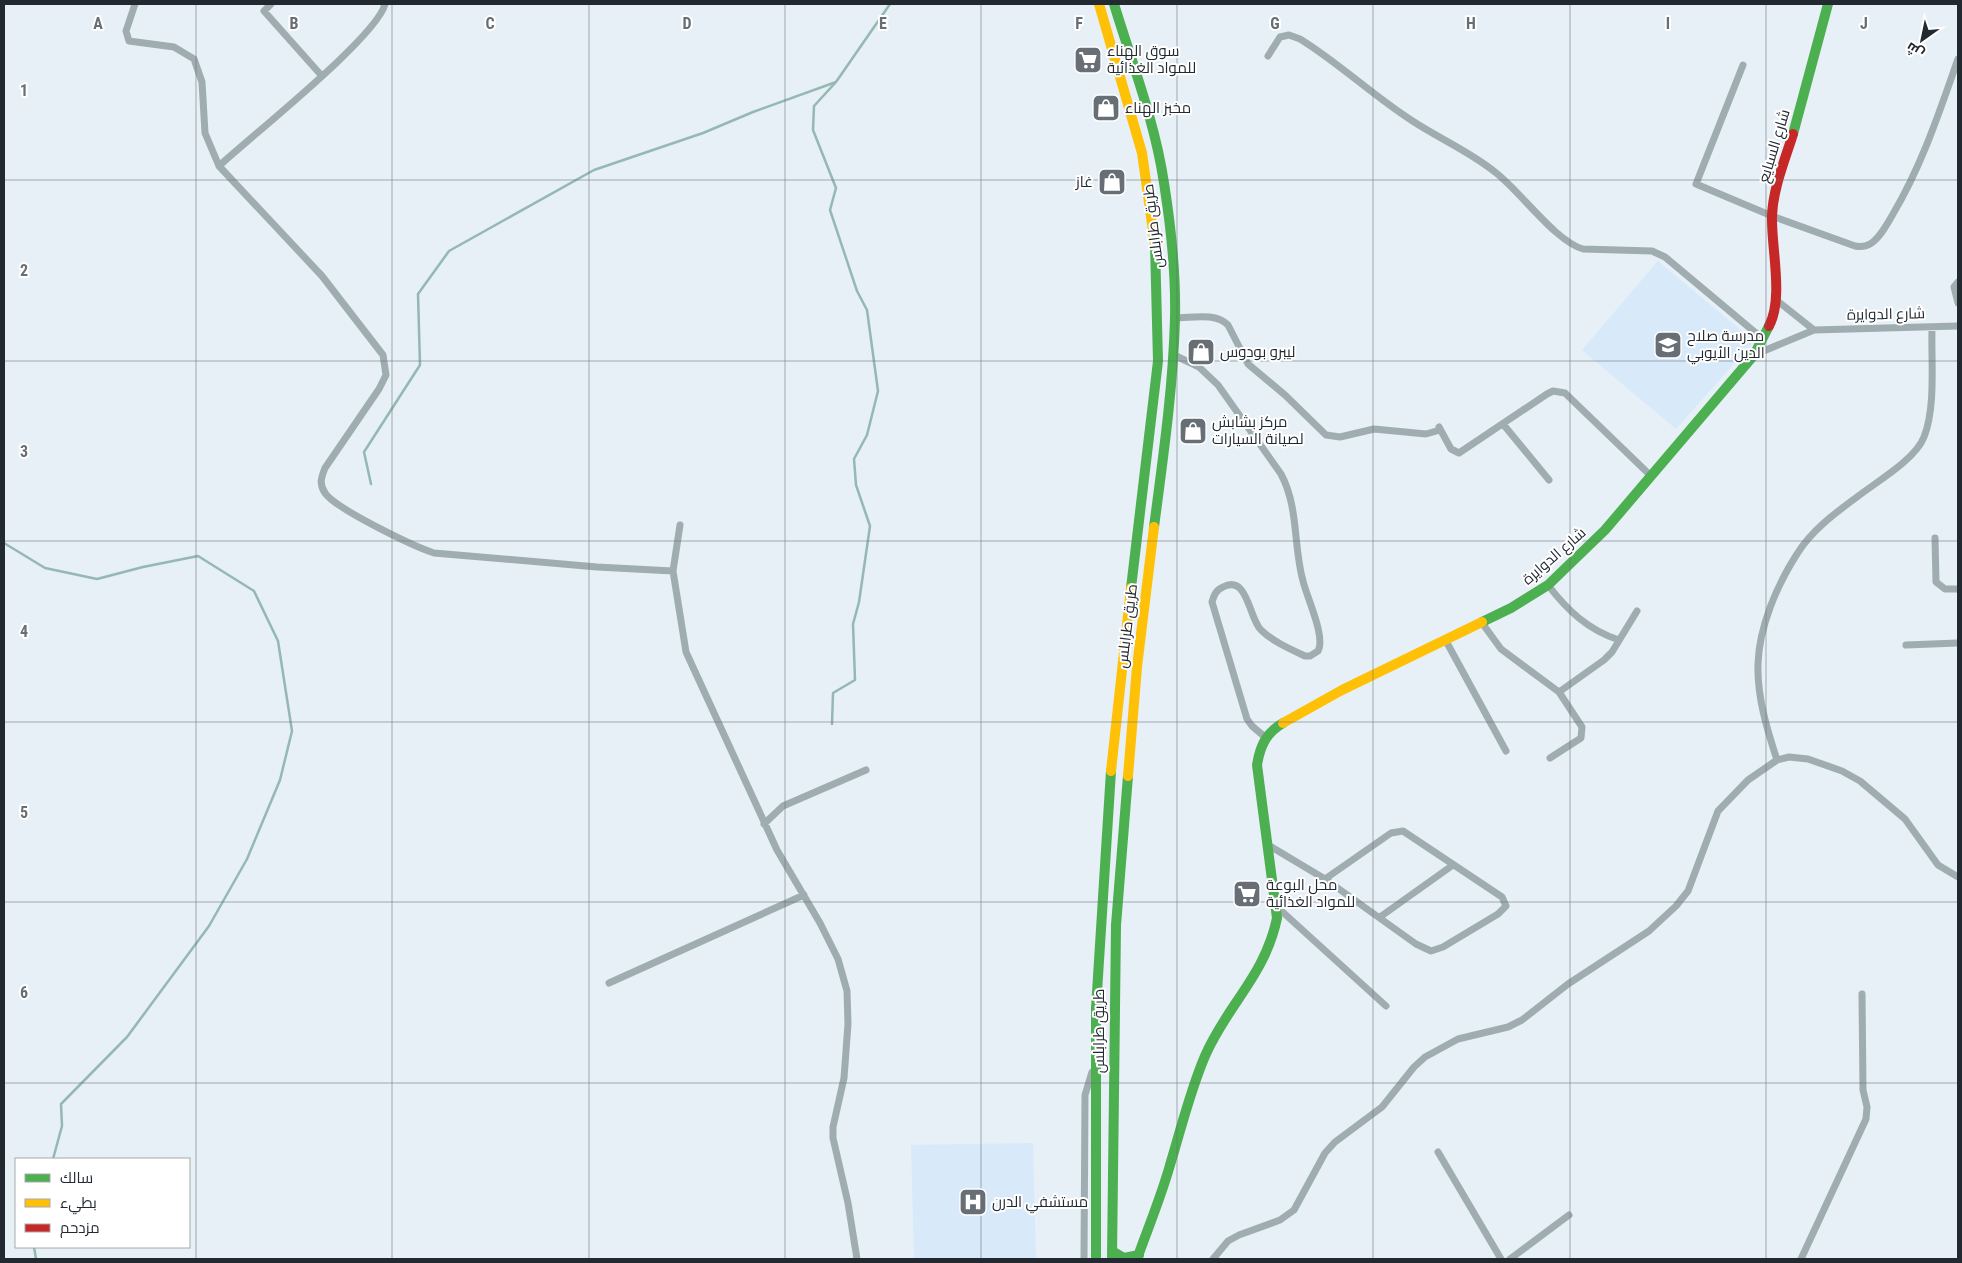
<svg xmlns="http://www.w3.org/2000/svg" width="1962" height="1263" viewBox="0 0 1962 1263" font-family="'Roboto Condensed',Cairo,sans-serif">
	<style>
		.built { fill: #d8e9fa }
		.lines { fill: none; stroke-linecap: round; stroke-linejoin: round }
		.stream { stroke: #94b8b4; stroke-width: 2.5 }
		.street { stroke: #9fadb1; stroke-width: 7 }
		.fast { stroke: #4caf50; stroke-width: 10 }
		.slow { stroke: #ffc107; stroke-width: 10 }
		.jam { stroke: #c62828; stroke-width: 10 }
		.grid { fill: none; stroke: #676e76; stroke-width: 1; stroke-opacity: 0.55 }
		.labels { text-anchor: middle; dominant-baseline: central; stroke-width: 4; stroke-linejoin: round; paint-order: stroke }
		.poi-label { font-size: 15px; fill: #222930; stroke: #fff; text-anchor: start }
		.street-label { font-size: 15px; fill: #222930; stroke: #fff }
		.grid-label { font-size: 16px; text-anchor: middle; font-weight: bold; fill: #676e76; stroke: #fff; stroke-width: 4; stroke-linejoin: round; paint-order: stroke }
	</style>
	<rect width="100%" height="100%" fill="#e7eff7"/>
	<!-- built -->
	<path class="built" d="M1658,261L1754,341L1676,429L1582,350Z
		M1033,1143L1036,1259H914L911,1145Z"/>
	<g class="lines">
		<!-- stream -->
		<path class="stream" d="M371,484L364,452L420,365L418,294L449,251L594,170L703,133L753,112L836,82
			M4,543L45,568L97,579L143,567L198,556L254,591L278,641L292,731L280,780L247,859L209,926L127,1037L61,1104L62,1126L53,1159
			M832,724L833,693L855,680L853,624L859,602L870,526L856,485L854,459L867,435L878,391L867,310L857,291L830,210L836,188L813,130L814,106L836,82L890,4
			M34,1247L36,1259"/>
		<!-- street -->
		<path class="street" d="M135,4L126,31L129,41L174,47L194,59L202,82L205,133L219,166
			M271,4L264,11L321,75
			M385,4C377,37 250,137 219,166L322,276L383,355L386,375L379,389L325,468C321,478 319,484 325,493C336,509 413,546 434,553L597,567L673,571
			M1268,56L1280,37L1289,35L1300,39C1339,63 1372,95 1411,120C1438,138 1469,151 1495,172C1521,192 1555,241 1583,249L1652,251L1665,257L1763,339
			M1743,65L1696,184L1772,216L1855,246C1861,247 1865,247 1870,244C1880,238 1887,224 1893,214C1922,165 1939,113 1958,59
			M1958,282L1954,287L1958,303
			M1775,299L1814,330
			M1175,318C1192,318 1215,312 1228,325L1248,364L1285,395L1326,435L1340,437L1374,429L1426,434L1440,430
			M1174,355L1199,367L1218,385L1281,474C1299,508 1293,545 1303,581C1307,598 1326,637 1318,651L1310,656H1305C1290,649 1272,641 1261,630C1249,619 1248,574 1223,587C1216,590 1214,595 1212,602L1247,719L1252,726L1265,737
			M1754,355L1814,330L1958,326
			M1503,424L1549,480
			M1439,427L1451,449L1459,453L1547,394L1553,391L1565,393L1650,475
			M680,525L673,571L686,652L777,850L820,923L838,959L847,991L848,1024L844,1078L833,1127V1138L848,1203L857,1259
			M1935,538L1936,582L1945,589H1958
			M1548,585C1567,610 1588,630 1619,640
			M1482,623L1501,649L1559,692L1582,727L1581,738L1550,758
			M1446,641L1506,751
			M1906,645L1958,643
			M1559,692L1604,660L1612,652L1637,611
			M1777,760C1767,729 1757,697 1758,664C1759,627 1777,585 1797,554C1811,531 1835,513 1857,497C1876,482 1915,460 1924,437C1936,407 1931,360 1932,328
			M764,824L783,806L866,770
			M1268,845L1325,879L1416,944L1431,951L1443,947L1498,914L1506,906L1502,897L1403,831L1391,833L1325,879
			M1276,906L1386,1006
			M1380,917L1453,865
			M609,983L804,895
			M1438,1152L1501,1259
			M1084,1259L1085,1095L1092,1072
			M1213,1259L1228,1241L1239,1235L1280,1220L1294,1210L1325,1153L1335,1142L1382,1107L1414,1067L1425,1057L1458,1039L1508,1027L1522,1020L1568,984L1649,931L1676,906L1688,891L1718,811L1748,780L1777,760L1789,757L1808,759L1842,771L1860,781L1905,819L1938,865L1958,877
			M1510,1259L1569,1215
			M1801,1259L1866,1119L1867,1107L1863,1090L1862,994"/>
		<!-- fast -->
		<path class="fast" d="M1114,4C1132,63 1155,122 1164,183C1171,227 1176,275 1175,319C1173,389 1163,458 1154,527
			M1793,134L1828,4
			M1131,588L1158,361L1155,245
			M1482,622L1511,608L1548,585L1605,530L1754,355L1769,326
			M1112,1251L1124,1258L1139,1255
			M1096,1259V1008L1111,771
			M1112,1259L1116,925L1128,776
			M1137,1259C1148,1228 1161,1197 1170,1165C1181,1129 1190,1091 1205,1056C1227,1005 1265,976 1277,918L1257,765C1260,746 1266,733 1283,723"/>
		<!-- slow -->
		<path class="slow" d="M1099,4L1142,153L1155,245
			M1283,723L1342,690L1482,622
			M1111,771L1131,588
			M1128,776L1137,667L1154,527"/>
		<!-- jam -->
		<path class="jam" d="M1769,326C1784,298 1771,247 1772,216C1773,188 1785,160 1793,134"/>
	</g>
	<!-- grid -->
	<path class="grid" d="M196,4V1259M392,4V1259M589,4V1259M785,4V1259M981,4V1259M1177,4V1259M1373,4V1259M1570,4V1259M1766,4V1259M4,180H1958M4,361H1958M4,541H1958M4,722H1958M4,902H1958M4,1083H1958"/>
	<!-- icons -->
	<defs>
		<symbol id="supermarket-square" viewBox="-11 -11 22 22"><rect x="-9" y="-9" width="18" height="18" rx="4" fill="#676e76" stroke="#fff"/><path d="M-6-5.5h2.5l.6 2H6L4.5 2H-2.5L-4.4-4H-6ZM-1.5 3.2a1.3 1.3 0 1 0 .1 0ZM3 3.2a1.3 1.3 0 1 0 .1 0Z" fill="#fff"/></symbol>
		<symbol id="shop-square" viewBox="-11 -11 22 22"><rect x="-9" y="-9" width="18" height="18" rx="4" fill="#676e76" stroke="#fff"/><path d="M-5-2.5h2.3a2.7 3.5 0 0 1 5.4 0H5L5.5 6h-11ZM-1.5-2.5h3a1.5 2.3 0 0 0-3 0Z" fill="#fff"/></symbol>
		<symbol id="school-square" viewBox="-11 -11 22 22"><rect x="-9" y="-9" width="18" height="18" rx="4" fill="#676e76" stroke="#fff"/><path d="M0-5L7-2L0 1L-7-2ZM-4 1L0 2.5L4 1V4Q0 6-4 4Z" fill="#fff"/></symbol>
		<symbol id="hospital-square" viewBox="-11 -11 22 22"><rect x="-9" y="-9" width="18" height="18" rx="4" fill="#676e76" stroke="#fff"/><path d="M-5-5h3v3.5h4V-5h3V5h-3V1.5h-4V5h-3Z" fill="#fff"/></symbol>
	</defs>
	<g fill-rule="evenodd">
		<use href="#supermarket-square" x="1072" y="44" width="32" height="32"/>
		<use href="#shop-square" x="1090" y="92" width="32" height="32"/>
		<use href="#shop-square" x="1096" y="166" width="32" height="32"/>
		<use href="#school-square" x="1652" y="329" width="32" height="32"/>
		<use href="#shop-square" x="1185" y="336" width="32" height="32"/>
		<use href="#shop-square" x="1177" y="415" width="32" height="32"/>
		<use href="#supermarket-square" x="1231" y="878" width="32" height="32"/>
		<use href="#hospital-square" x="957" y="1186" width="32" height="32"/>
	</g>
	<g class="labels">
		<!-- poi labels -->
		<g class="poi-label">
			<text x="1107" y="51">سوق الهناء<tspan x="1107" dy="17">للمواد الغذائية</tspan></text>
			<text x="1125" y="108">مخبز الهناء</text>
			<text x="1093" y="182" text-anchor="end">غاز</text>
			<text x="1687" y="336">مدرسة صلاح<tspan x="1687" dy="17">الدين الأيوبي</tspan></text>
			<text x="1220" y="352">ليبرو بودوس</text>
			<text x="1212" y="422">مركز بشابش<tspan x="1212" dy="17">لصيانة السيارات</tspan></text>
			<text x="1266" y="885">محل البوعة<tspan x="1266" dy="17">للمواد الغذائية</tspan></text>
			<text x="992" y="1202">مستشفي الدرن</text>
		</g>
		<!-- street labels -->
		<g class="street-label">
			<text transform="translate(1774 146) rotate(-73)">شارع السبايع</text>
			<text transform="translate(1153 226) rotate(-97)">طريق طرابلس</text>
			<text transform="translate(1886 314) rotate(-1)">شارع الدوايرة</text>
			<text transform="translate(1554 556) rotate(-41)">شارع الدوايرة</text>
			<text transform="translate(1127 626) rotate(-83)">طريق طرابلس</text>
			<text transform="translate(1099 1031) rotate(-90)">طريق طرابلس</text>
		</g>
	</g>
	<g class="grid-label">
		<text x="98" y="29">A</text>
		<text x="294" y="29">B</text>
		<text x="490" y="29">C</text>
		<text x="687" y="29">D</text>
		<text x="883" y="29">E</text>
		<text x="1079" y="29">F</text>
		<text x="1275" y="29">G</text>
		<text x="1471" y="29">H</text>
		<text x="1668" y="29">I</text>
		<text x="1864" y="29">J</text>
		<text x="24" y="96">1</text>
		<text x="24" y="276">2</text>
		<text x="24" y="457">3</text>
		<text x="24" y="637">4</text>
		<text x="24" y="818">5</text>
		<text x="24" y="998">6</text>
	</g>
	<!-- border -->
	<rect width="1962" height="1263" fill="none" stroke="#222930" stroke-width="10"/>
	<!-- legend -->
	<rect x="15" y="1158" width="175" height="90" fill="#ffffff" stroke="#a7a9ac"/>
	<rect x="25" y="1174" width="25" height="8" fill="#4caf50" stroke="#a7a9ac"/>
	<text x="60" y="1183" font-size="15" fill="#222930">سالك</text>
	<rect x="25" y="1199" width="25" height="8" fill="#ffc107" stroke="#a7a9ac"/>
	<text x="60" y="1208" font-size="15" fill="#222930">بطيء</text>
	<rect x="25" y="1224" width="25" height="8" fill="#c62828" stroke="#a7a9ac"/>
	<text x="60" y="1233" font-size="15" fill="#222930">مزدحم</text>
	<!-- north arrow -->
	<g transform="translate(1922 40) rotate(213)" stroke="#ffffff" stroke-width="4" paint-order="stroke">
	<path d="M0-4L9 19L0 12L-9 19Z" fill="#222930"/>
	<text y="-8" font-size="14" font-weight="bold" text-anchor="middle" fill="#222930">ش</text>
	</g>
</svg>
